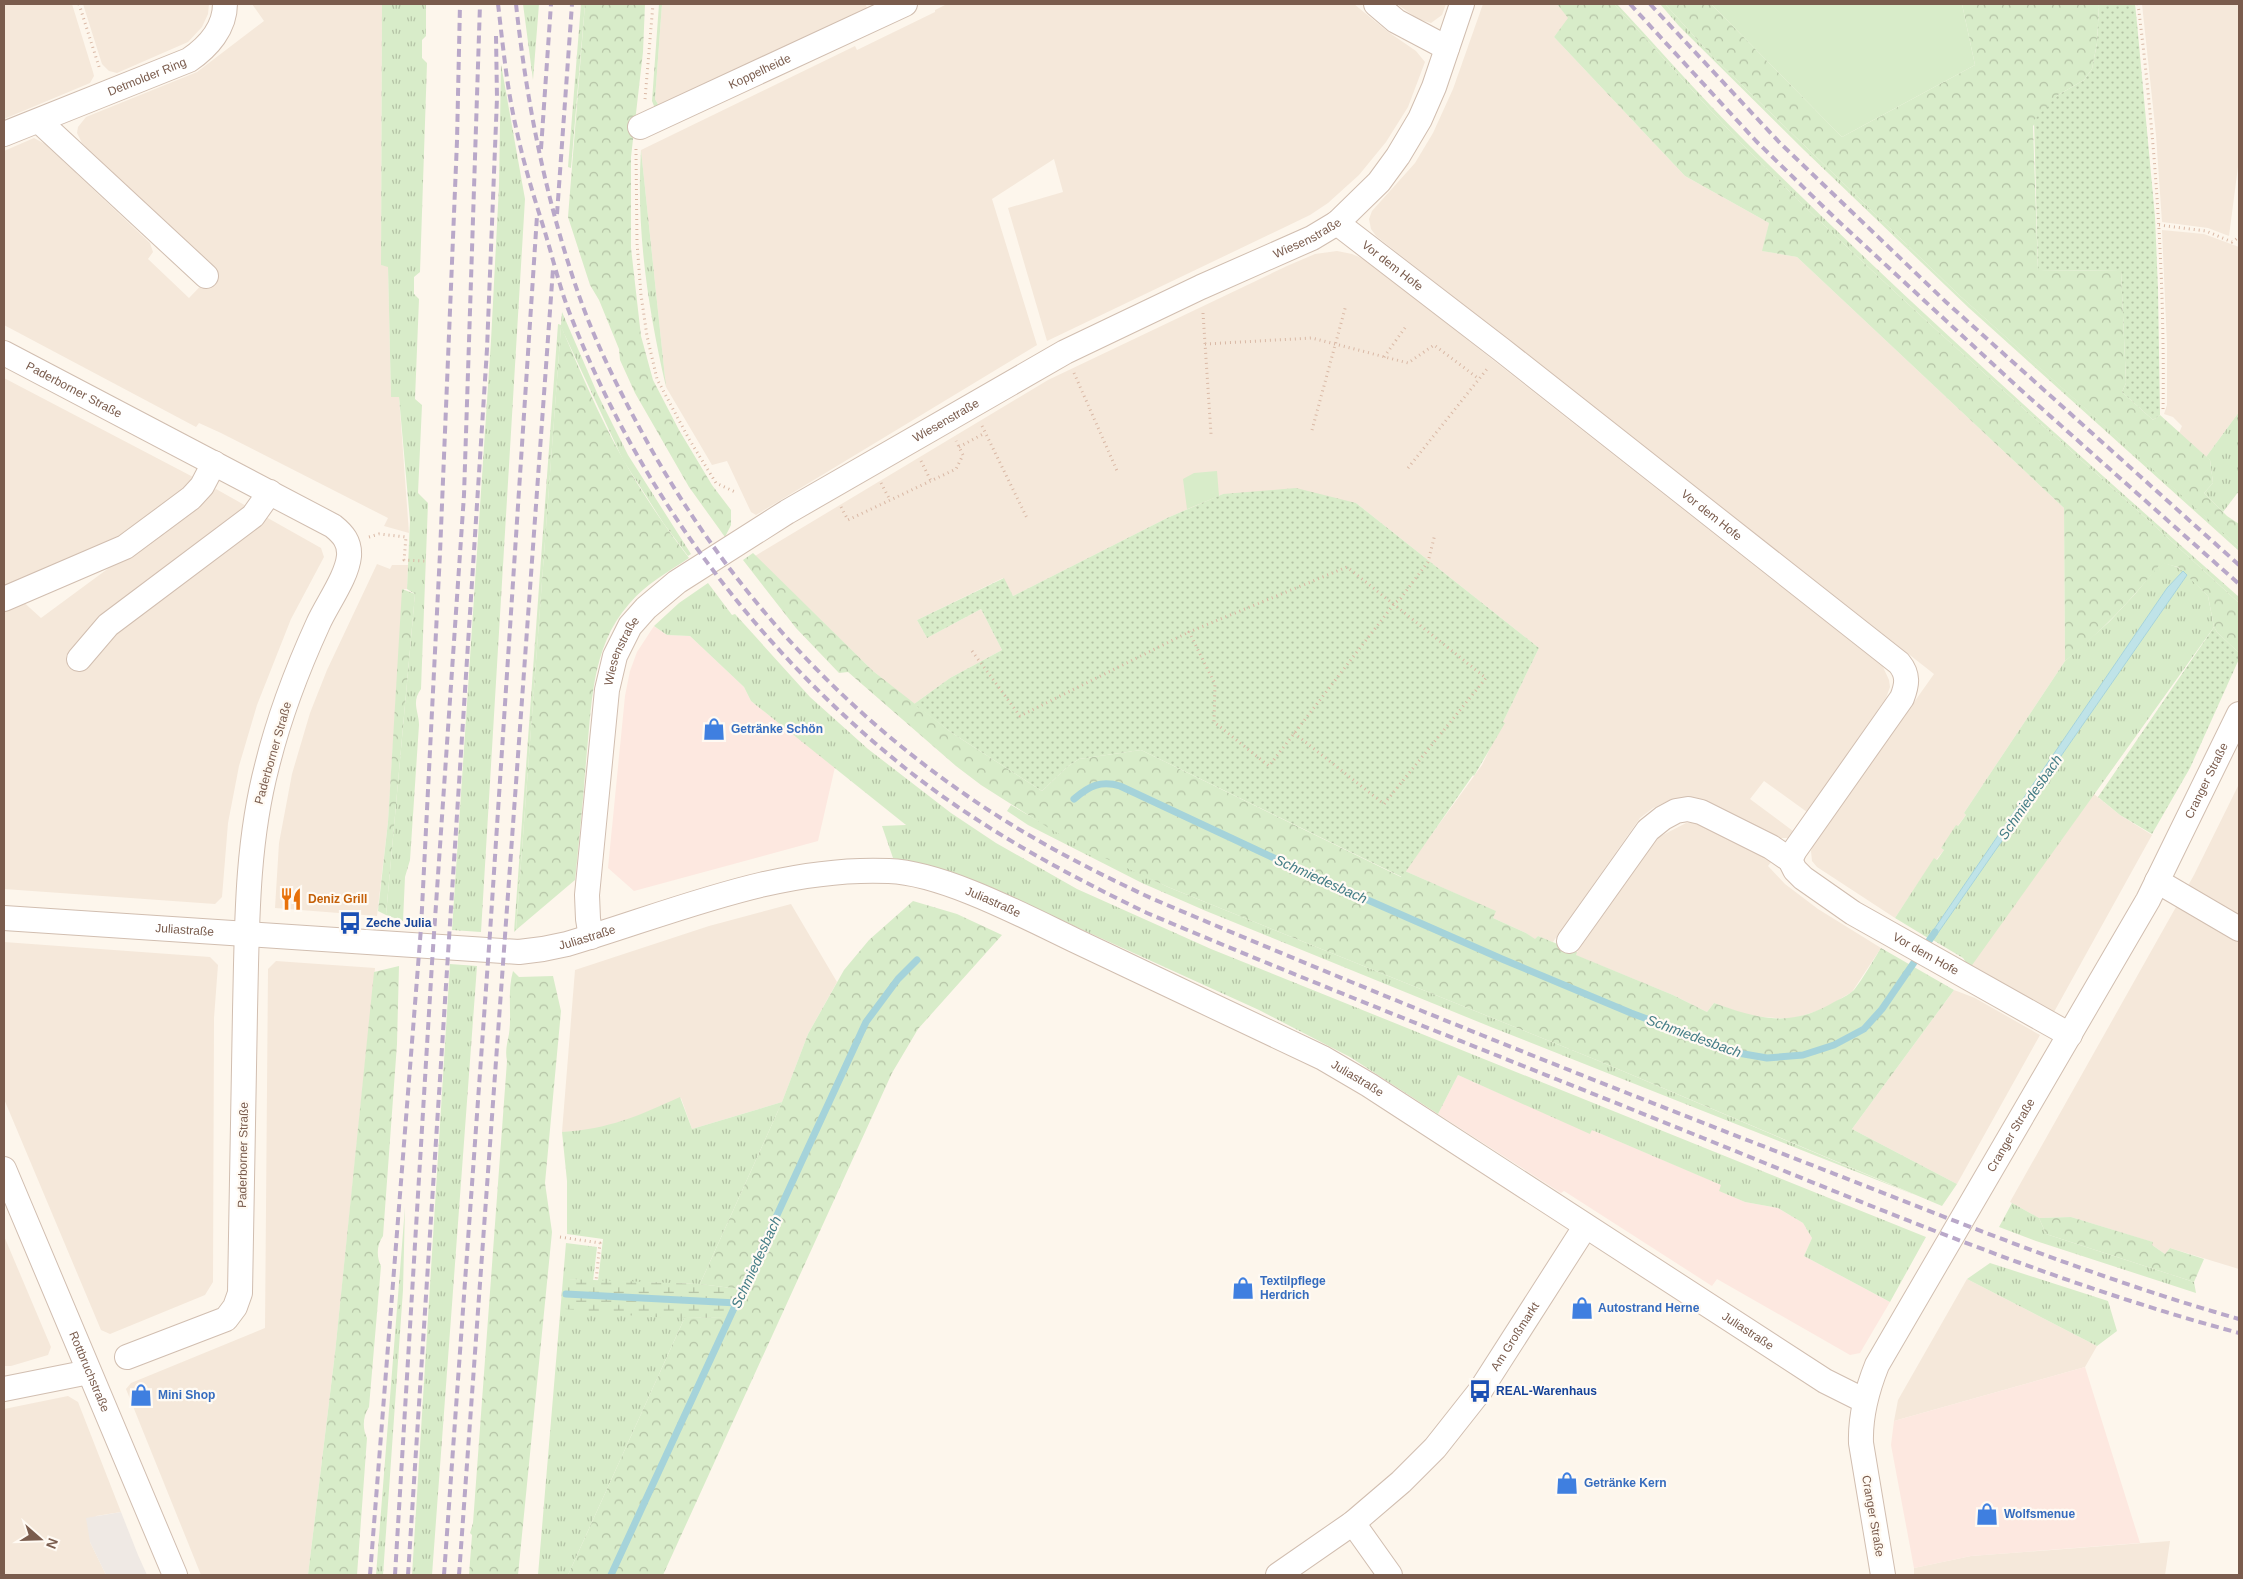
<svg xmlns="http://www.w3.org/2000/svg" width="2243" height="1579" viewBox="0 0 2243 1579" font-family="Arial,sans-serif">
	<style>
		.residential { fill: #f5e8da }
		.commercial { fill: #fde8e0 }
		.industrial { fill: #efe9e4 }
		.grass { fill: url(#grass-tufts) }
		.forest { fill: url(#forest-crowns) }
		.wetland { fill: url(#wetland-marsh) }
		.park { fill: #d8ecc9 }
		.garden { fill: url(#garden-dots) }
		.water { fill: #bfe3e8; stroke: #a5d3da }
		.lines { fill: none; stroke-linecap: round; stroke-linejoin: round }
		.stream { stroke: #a5d3da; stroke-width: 7 }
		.minor-casing { stroke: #d1beb0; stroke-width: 26 }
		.path { stroke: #d9b8a5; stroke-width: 3; stroke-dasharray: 1 4; stroke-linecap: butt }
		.minor { stroke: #fff; stroke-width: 24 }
		.rail { stroke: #b9a8c9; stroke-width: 4; stroke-dasharray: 8 5; stroke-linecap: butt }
		.labels { text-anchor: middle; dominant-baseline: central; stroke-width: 4.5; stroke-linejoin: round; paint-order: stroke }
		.street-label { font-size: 12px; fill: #7a5c4d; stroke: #fffaf3 }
		.shop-label { font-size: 12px; font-weight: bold; fill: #366cbe; stroke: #fffaf3; text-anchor: start }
		.food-label { font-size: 12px; font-weight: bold; fill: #c56008; stroke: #fffaf3; text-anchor: start }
		.transit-label { font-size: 12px; font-weight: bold; fill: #164399; stroke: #fffaf3; text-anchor: start }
		.water-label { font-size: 14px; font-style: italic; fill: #437c86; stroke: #fffaf3 }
	</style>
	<defs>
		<pattern id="grass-tufts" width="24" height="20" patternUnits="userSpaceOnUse" patternTransform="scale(1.25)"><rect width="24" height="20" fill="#d8ecc9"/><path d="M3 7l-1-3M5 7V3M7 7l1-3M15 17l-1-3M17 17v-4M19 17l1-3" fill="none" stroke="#b4c2a5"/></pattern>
		<pattern id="forest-crowns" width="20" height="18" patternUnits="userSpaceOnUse" patternTransform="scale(1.25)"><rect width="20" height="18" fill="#d8ecc9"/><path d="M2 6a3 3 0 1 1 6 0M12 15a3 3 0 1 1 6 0" fill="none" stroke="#b4c2a5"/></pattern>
		<pattern id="wetland-marsh" width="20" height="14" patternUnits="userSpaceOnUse" patternTransform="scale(1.25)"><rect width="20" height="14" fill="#d8ecc9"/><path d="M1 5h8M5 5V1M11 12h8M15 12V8" fill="none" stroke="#b4c2a5"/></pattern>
		<pattern id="garden-dots" width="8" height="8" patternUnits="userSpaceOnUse" patternTransform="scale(1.25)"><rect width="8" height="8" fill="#d8ecc9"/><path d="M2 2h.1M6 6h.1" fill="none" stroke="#b4c2a5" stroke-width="1.8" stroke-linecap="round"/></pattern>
	</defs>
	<rect width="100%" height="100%" fill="#fdf6ec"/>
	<!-- residential -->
	<path class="residential" d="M4,4H72L93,72L94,76L90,83L4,119Z
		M83,4H209L208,14L202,27L188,42L117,73L109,71L102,64Z
		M252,4H382L381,265L388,266L391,397H399L409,533L384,526L388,518L221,433L199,423L196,427L4,325V151L34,138L45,144L150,243L153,252L148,259L189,298L216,270L82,143L77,133L78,127L86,117L197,72L264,21Z
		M662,4H865L869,11L660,108L655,99Z
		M947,4H1354L1387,31L1416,51L1425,62L1408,107L1386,142L1359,175L1328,203L1310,215L1281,229L1047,341L1008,208L1063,192L1054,159L992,199L1037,345L756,515L751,512L727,461L712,465L666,387L641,150L855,46L857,50L935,12V10Z
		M1397,4H1446L1442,15L1431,23L1418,19Z
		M1483,4H1557L1569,18L1554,37L1685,176L1769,223L1763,251L1797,257L2064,508L2065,661L1964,813L1966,815L1941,848L1944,850L1936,860L1934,859L1895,918L1817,867L1812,861L1811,851L1813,845L1934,674L1376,236L1371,229L1369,219L1372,211L1415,163L1433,133L1453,89Z
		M2142,4H2239V159L2229,236L2208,228L2162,222L2156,135Z
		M2162,230L2204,234L2239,247V412L2206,457L2179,433L2182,426L2173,417L2164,414L2167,405V345Z
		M1337,251L1352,254L1366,260L1883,667L1889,680L1890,687L1886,698L1807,812L1764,781L1750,799L1793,831L1788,838H1774L1680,799L1666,802L1653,808L1640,818L1553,942L1538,936L1535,940L1526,933L1493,918L1495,911L1405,871L1482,765L1539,648L1356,503L1223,494L1167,518L1013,596L1003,578L917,620L927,638L981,609L1002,650L950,678L914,704L873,671L755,556L1048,380L1287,266L1315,254Z
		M4,378L195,478L124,542L4,593Z
		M216,489L321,548L324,557L291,619L257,705L239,766L228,823L222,897L215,904L4,889V605L19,598L41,618Z
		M377,564L390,569L392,565H408L407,589H403L388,822L377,916L275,908L279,843L292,774L310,713L327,670Z
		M2239,784V1269L2170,1248L2165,1254L2152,1245V1242L2071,1217L2039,1218L2010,1202L2194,875Z
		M2094,794L2120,815L2152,835L2054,1012L1971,965Z
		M1695,822L1772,861L1768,866L1785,884L1818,909L1881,948L1852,992L1823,1009L1792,1019L1749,1016L1714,1003L1707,1012L1673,995L1575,955L1657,838L1686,823Z
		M791,904L837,982L808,1034L782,1102L692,1129L681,1098L618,1124L590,1131L562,1132L575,970L709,926Z
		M4,942L210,957L218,965L214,1018L213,1282L205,1295L110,1334L101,1330L4,1099Z
		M276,961L375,968L335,1353L308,1575H201L126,1389L131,1383L265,1328L268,969Z
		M1954,990L1975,998L2040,1035L1957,1184L1852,1129Z
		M4,1236L51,1347L48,1355L11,1366H4Z
		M1967,1279L2097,1346L2085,1367L1894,1421L1898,1400Z
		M68,1396L78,1402L121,1512L96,1516L90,1542L106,1575H4V1409Z
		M2170,1541L2165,1575H1914V1568L1971,1556Z"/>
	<!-- commercial -->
	<path class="commercial" d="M654,626L667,635L690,636L744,687L751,701L835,767L818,841L634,891L608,868L625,696L630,671L637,652Z
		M1458,1075L1590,1133L1592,1130L1722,1185L1720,1191L1745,1202L1778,1208L1803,1223L1812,1238L1804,1256L1890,1302L1860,1353L1850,1355L1717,1279L1712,1286L1564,1191L1561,1193L1438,1114Z
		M2085,1367L2140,1543L1971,1556L1914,1568L1891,1445L1894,1421Z"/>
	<!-- industrial -->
	<path class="industrial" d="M121,1512L138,1555L147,1575H106L90,1542L86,1518Z"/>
	<!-- grass -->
	<path class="grass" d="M382,4H426V36L422,40V58L427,63L420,272L414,277V294L419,299L415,399L422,405L418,493L428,503L421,689C411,702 419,712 419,725C416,770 413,815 410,860L405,877L403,921L386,915L415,594L407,589L410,521L399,397H391L388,267L381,265Z
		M523,4H539L533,80Z
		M581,4H585L571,168L568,167Z
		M659,4H662L655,99L660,108L654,106L652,101Z
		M1614,4H1617C1659,49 1700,96 1744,140C1903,299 2071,448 2239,597V603C2074,450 1901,306 1743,145C1699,99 1657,50 1614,4Z
		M1660,4H1665L1714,58L1958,294L2223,532L2239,547V551L1969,308L1804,150L1679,26Z
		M501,64L525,199L481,932L452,930L491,341L499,186Z
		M641,150L666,387C648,309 636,230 641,150Z
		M562,312L598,395L628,455L691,554L688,556L664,524L623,460L561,327L516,930L514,932L558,324L561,325Z
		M2239,412V491L2223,512L2204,493L2213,483L2210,460L2206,457Z
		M2161,562L2177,567L2183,571L2167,588L1928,938L1895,918L1934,858L1937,860L1944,850L1941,848L1956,825L1958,826L1966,815L1964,813L2065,661L2109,622L2136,593Z
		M2187,575L2208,596L2214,627L1970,968L1963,958L1933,940Z
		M708,583L732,615L735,614L810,697L868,749L951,813L996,843L1077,889L1211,949L1926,1237L1890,1302L1804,1256L1812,1238L1803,1223L1778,1208L1745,1202L1719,1191L1721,1185L1592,1130L1590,1134L1458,1075L1438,1114L1350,1057L1259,1010L980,883L929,865L893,858L882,826L906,825L751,701L744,687L690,636L667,635L654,626L679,603Z
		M1011,805L1075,842L1168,887L1599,1061L1915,1195L1491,1027L1206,911L1142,883L1028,825L1007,811Z
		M450,964L477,966L432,1575H412Z
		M680,1097L692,1129L782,1102L700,1284L598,1281L603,1239L567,1234V1181L562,1132C609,1129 638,1116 680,1097Z
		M2012,1203L2039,1218L2046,1234L2194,1282L2196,1293L2036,1241L1999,1227Z
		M405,1207L403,1290L383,1575H376Z
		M566,1243L597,1247L593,1281L568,1279L648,1317H685L568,1575H538Z
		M1990,1263L2108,1301L2117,1331L2097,1346L1967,1279Z"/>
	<!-- forest -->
	<path class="forest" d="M585,4H645L643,52L631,157V248L641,336L653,380L679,430L712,485L731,510V525L725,537L689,487L635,393L620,360L619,349L599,300L590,285L568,217Z
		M1557,4H1614C1657,50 1699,99 1743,145C1901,306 2074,450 2239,603V653L2217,632L2214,627L2208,596L2178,567L2161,563C2132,599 2101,632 2065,661L2064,508L1797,257L1762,251L1769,223L1685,176L1554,37L1568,18Z
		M1665,4H1711L1842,137L1975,65L1962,4H2099L2097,43L2092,69L2084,80L2058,95L2033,126L2038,271L2121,270L2126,383L2122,392L2153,420L2160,415L2210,460L2213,483L2204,493L2227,516L2239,524V547L1958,294L1714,58Z
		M561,326C580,371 599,416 623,459C642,493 665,527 689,558C668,572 646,584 629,604C590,648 592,708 586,762C583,802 579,841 575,880L516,930Z
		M753,553L873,671L952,733L1042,791L1067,767L1079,759L1141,750L1401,877L1405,871L1496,911L1493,918L1526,933L1535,939L1538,936L1577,952L1576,955L1673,995L1707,1012L1714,1003C1759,1019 1790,1028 1834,1002C1840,999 1849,995 1854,990C1864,977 1872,962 1881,948L1954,990L1852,1129L1957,1184L1942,1206L1599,1061L1168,887L1092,852L1052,830L981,785L956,766L848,672L839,673L796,628L743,560Z
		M402,589L415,594L386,915L378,911L388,822Z
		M913,901L957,914L1002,935L918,1029L892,1073L663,1575H568L685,1317L727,1318L739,1289L700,1284L782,1102L808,1034L844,970L869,940Z
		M399,966L397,1044L383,1236C377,1244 376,1256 381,1266L369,1407C363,1416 362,1428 367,1438L357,1575H308L335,1353L374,972Z
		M513,971L519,977L553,976L561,1011L545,1183L552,1232L518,1575H469L472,1535L470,1533L473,1523L507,1061C505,1051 507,1044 509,1034C512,1013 507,992 513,971Z
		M2071,1217L2153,1242L2152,1245L2165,1254L2170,1248L2204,1259L2194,1282L2046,1234L2039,1218Z"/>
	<!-- wetland -->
	<path class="wetland" d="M568,1279L700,1284L740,1289L727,1318L648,1317L565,1309Z"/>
	<!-- park -->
	<path class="park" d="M1711,4H1962L1975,65L1842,137Z
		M1217,471L1219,496L1187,509L1183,479L1194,473Z"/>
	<!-- garden -->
	<path class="garden" d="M2099,4H2135L2137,23L2155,217L2158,289L2160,415L2153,420L2122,392L2126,383L2121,270L2038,271L2034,120L2058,95L2084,80L2092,69L2097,43Z
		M1296,488L1356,503L1539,648L1503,722L1505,723L1474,776L1473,775L1402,877L1141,750L1079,759L1067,767L1042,791L952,733L914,704L950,678L1002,650L981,609L927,638L917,620L1004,578L1013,596L1167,518L1223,494Z
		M2214,627L2217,632L2239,653V659L2190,768L2152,834L2120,815L2098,797Z"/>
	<!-- water -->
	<path class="water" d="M2183,571L2187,575L1933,940L1928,938L2167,588Z"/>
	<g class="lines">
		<!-- stream -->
		<path class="stream" d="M1074,799C1089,786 1101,780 1120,786L1304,872L1502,959L1631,1013L1738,1053L1767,1058L1803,1055L1834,1045L1864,1029L1882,1009L1935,932
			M566,1294L737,1303
			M611,1575L866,1022L898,979L917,960"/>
		<defs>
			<g id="minor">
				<path d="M1376,4L1396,21L1447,48"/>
				<path d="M39,121L206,276"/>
				<path id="s1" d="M640,127L905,4"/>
				<path id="s2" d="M4,134L189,60C208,47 225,28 225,4"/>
				<path id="s3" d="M1337,223L1502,350L1899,663C1909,675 1907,685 1902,698L1795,850L1790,860"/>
				<path id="s4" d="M4,353L333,526C343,534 350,542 349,556C347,577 327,604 318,624C297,670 279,717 267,766C246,846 247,929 245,1011C244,1105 242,1199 240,1293L235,1307L226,1319L127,1357"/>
				<path d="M4,599L125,547L191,498L202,486L214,463"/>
				<path d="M79,659L108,625L253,516L270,492"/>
				<path d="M2157,881L2239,929"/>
				<path id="s5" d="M4,918L519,952L543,949L567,944C672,913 777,866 889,871C943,873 1024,916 1074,940C1157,979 1240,1019 1323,1058L1369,1085L1825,1381L1865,1401"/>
				<path id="s6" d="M591,937L588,919L587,895L607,690L615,656L630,626L646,608L677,582L787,512L1065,352L1201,287L1312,238L1337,223L1379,182L1398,156L1420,119L1434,87L1462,4"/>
				<path id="s7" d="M1569,941L1648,830L1663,818L1676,811L1688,809L1701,812L1771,847L1790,860L1795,870L1803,878L1853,913L2070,1035"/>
				<path id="s8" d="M4,1169L175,1575"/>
				<path d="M4,1389L89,1372"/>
				<path d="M1353,1523L1390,1575"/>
				<path id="s9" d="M1278,1575L1353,1523L1401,1482L1435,1448L1480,1391L1585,1227"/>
				<path id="s10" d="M1883,1575L1861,1443C1860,1415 1867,1390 1877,1365L2148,900L2239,714"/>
			</g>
		</defs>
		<!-- minor casing -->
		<use href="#minor" class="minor-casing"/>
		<!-- path -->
		<path class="path" d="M79,4L100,70
			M2138,4C2155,139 2165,275 2163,411
			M645,99L653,4
			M636,149L637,243L641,295L647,336L657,379L689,439L716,483L735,492
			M2159,225L2206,231L2232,242L2239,237
			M1203,313L1211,434
			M1205,344L1312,338L1408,363L1434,345L1479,379
			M1384,357L1407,325
			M1074,373L1118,473
			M982,426L1027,518
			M1312,430L1346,305
			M959,447L985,433
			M921,461L931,481
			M1408,468L1487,369
			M881,483L890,500
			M841,507L848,520L956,469L963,455L956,441
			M369,537L379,534L406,537L404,560L426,561
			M972,651L1020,716L1189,632
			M1294,733L1384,804L1486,678L1347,567L1189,632L1215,684L1214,722L1269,766L1394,604L1401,598L1428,562L1435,534
			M560,1237L600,1243L596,1281"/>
		<!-- minor -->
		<use href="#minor" class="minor"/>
		<!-- rail -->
		<path class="rail" d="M498,4C503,46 507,90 517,132C524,165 534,197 544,229C553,258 560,290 572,319C641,495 758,650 905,768C979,827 1062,872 1147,913C1331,991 1518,1063 1703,1138C1879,1209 2056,1284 2239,1333
			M516,4C527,106 547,206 582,304C597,345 617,386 638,425C716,572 828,700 966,795C1025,836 1088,869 1153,899C1369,991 1586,1078 1804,1162C1948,1218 2091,1277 2239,1319
			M1630,4L1756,141L1835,218L2021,390L2239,584
			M1650,4L1780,143L1946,302L2239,565
			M541,149L551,4
			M557,214L572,4
			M370,1575L421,928L440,553L457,141L460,4
			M395,1575L432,963L464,495L480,4
			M408,1575L487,349L497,98L496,36
			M444,1575L490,933L537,216
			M459,1575L553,269"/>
	</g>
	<!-- icons -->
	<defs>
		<symbol id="shop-bare" viewBox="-9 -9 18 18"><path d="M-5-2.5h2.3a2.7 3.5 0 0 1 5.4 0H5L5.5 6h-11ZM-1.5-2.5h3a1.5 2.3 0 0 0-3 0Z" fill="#3f7fe0" stroke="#fffaf3" stroke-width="2.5" paint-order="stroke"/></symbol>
		<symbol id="restaurant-bare" viewBox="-9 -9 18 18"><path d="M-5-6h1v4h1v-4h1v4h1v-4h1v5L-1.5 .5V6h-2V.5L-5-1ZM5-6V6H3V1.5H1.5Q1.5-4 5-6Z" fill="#e8710a" stroke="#fffaf3" stroke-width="2.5" paint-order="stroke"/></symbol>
		<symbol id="bus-bare" viewBox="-9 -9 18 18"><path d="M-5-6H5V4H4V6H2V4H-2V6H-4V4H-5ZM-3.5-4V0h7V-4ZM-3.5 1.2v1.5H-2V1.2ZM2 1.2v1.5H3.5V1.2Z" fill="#1a4fb4" stroke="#fffaf3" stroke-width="2.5" paint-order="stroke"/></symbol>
	</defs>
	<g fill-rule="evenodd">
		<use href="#shop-bare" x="698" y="713" width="32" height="32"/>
		<use href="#restaurant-bare" x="275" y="883" width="32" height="32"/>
		<use href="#bus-bare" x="334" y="907" width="32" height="32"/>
		<use href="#shop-bare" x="1227" y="1272" width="32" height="32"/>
		<use href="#shop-bare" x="1566" y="1292" width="32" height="32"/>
		<use href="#bus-bare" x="1464" y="1375" width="32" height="32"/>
		<use href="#shop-bare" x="125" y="1379" width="32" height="32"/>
		<use href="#shop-bare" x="1551" y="1467" width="32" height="32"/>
		<use href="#shop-bare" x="1971" y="1498" width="32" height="32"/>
	</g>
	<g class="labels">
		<!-- street labels -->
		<g class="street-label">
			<text stroke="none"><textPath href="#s1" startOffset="132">Koppelheide</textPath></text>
			<text stroke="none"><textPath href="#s2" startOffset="154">Detmolder Ring</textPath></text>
			<text stroke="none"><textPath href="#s6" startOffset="1100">Wiesenstraße</textPath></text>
			<text stroke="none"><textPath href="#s3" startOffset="70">Vor dem Hofe</textPath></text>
			<text stroke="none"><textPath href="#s4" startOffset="79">Paderborner Straße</textPath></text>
			<text stroke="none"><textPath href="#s6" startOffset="695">Wiesenstraße</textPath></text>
			<text stroke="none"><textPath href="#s3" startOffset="475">Vor dem Hofe</textPath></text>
			<text stroke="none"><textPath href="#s6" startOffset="290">Wiesenstraße</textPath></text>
			<text transform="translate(273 753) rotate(-74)">Paderborner Straße</text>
			<text stroke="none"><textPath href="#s10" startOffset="885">Cranger Straße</textPath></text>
			<text stroke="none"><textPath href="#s5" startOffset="1006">Juliastraße</textPath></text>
			<text stroke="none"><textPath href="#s5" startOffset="181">Juliastraße</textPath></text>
			<text stroke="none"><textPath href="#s5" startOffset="586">Juliastraße</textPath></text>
			<text stroke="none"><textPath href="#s7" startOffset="464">Vor dem Hofe</textPath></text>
			<text stroke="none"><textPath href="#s5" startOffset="1411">Juliastraße</textPath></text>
			<text stroke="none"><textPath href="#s10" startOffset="480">Cranger Straße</textPath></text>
			<text transform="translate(243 1155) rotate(-89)">Paderborner Straße</text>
			<text stroke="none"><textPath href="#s5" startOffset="1876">Juliastraße</textPath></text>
			<text stroke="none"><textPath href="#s9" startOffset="340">Am Großmarkt</textPath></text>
			<text stroke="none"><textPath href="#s8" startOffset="220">Rottbruchstraße</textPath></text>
			<text transform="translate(1873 1516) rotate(80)">Cranger Straße</text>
		</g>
		<!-- shop labels -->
		<g class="shop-label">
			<text x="731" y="729">Getränke Schön</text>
			<text x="1260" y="1281">Textilpflege<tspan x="1260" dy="14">Herdrich</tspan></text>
			<text x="1598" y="1308">Autostrand Herne</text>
			<text x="158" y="1395">Mini Shop</text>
			<text x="1584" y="1483">Getränke Kern</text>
			<text x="2004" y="1514">Wolfsmenue</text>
		</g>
		<!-- food labels -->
		<g class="food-label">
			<text x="308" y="899">Deniz Grill</text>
		</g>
		<!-- transit labels -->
		<g class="transit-label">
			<text x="366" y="923">Zeche Julia</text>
			<text x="1496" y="1391">REAL-Warenhaus</text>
		</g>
		<!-- water labels -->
		<g class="water-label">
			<text transform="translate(2030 797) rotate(-55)">Schmiedesbach</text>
			<text transform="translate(1321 879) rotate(24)">Schmiedesbach</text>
			<text transform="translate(1694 1036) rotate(20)">Schmiedesbach</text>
			<text transform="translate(756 1262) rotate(-65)">Schmiedesbach</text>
		</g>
	</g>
	<!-- border -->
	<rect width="2243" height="1579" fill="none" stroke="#7a5c4d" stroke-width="10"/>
	<!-- north arrow -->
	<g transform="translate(40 1539) rotate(110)" stroke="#fffaf3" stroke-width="4" paint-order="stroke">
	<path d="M0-4L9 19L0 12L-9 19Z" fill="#7a5c4d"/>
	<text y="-8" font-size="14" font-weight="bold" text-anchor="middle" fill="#7a5c4d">N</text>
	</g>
</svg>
